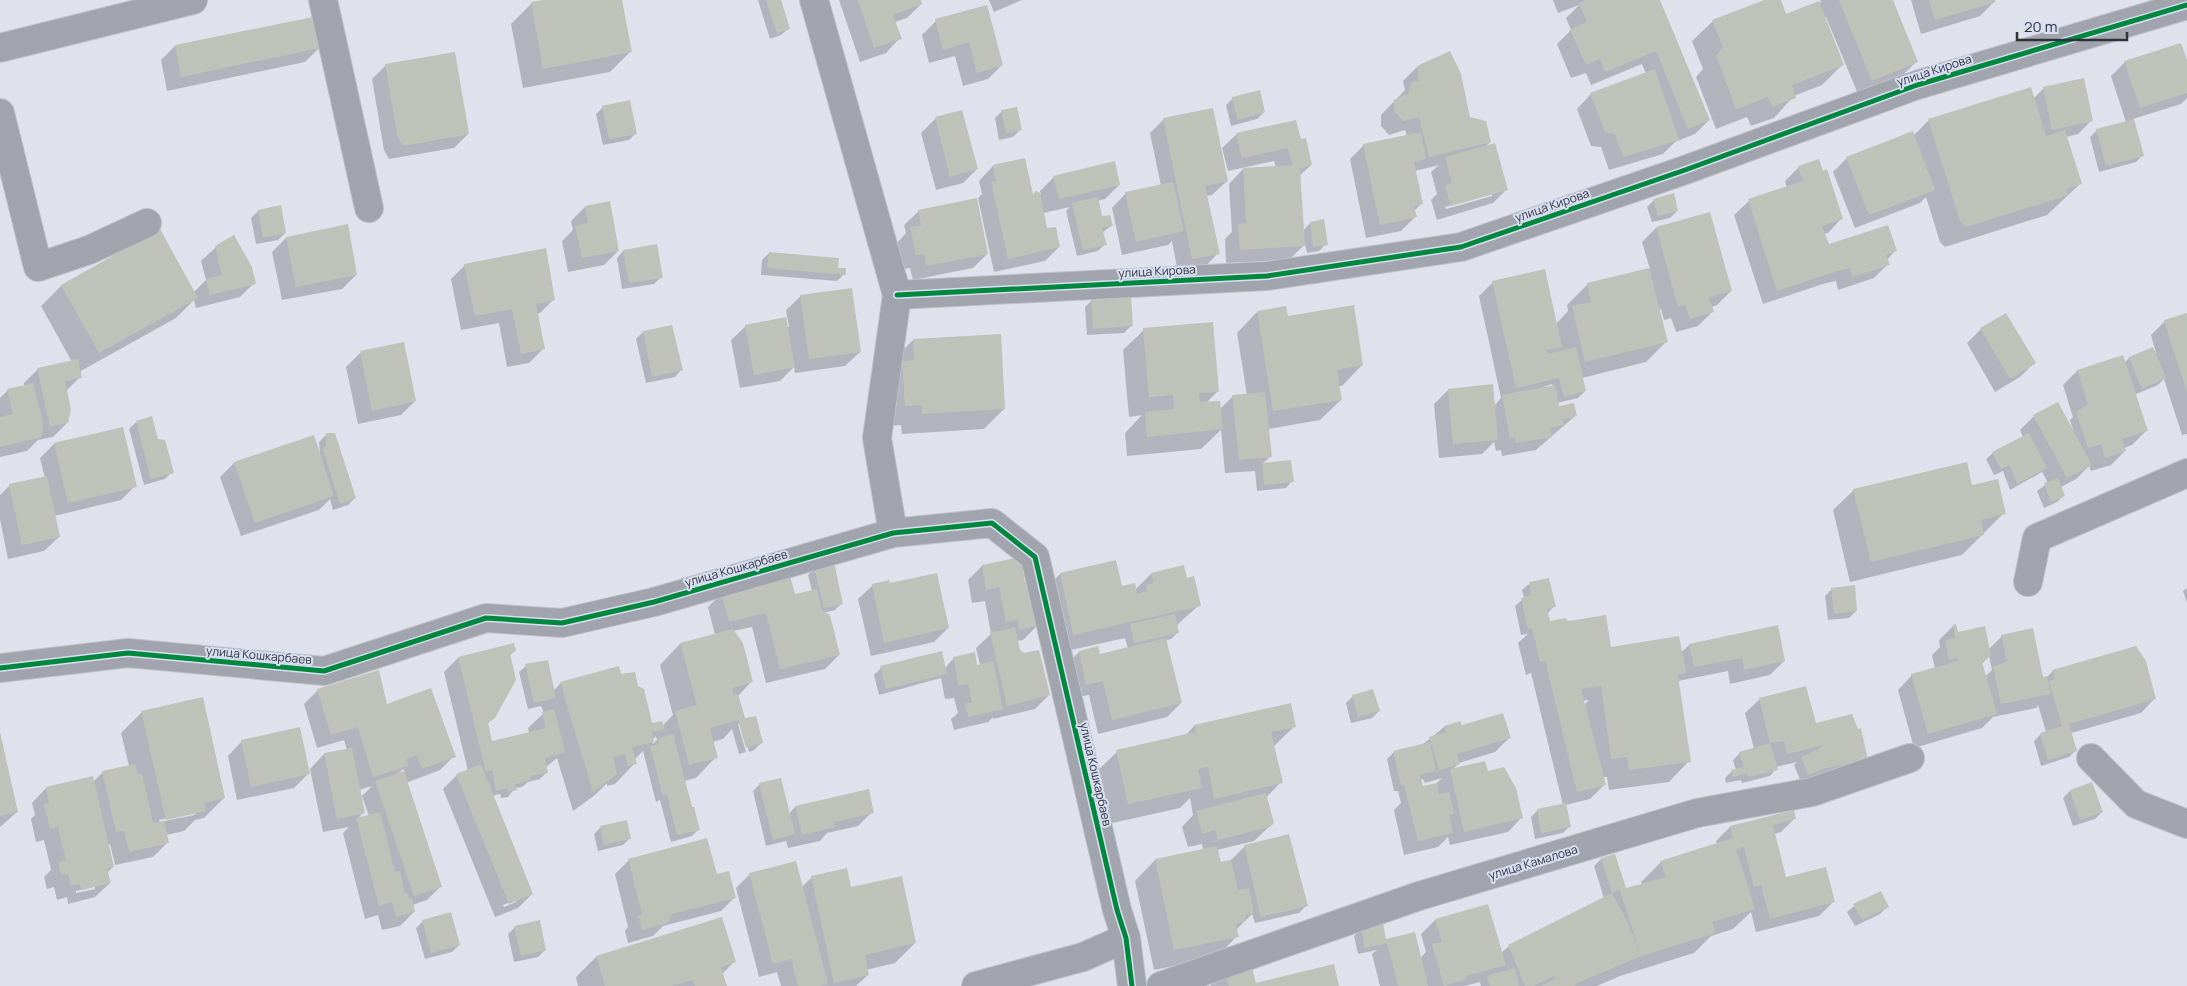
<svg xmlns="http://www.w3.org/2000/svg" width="2187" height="986" viewBox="0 0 2187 986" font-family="Manrope,sans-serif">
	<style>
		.shadow { fill: #0003; fill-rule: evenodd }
		.building { fill: #bfc2b8 }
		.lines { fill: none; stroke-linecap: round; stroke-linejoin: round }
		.minor-casing { stroke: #bdc0c8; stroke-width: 30 }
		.minor { stroke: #a1a3ad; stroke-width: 28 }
		.cycleway-casing { stroke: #d9dff3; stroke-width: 8 }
		.cycleway { stroke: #00873e; stroke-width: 5 }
		.labels { text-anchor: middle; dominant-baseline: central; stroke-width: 4; stroke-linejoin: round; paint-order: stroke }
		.street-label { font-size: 12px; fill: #30323a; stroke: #d9dff3 }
	</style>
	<rect width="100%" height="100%" fill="#dfe2ed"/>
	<!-- shadow -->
	<path class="shadow" d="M544,0H621L631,51L610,72L523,88L511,24L532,3Z
		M758,0H779L788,29L781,35L770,39Z
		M839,0H920L921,4L907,18L895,22L900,38L886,53L860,62Z
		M989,0H1022L994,12Z
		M1553,0H1658L1709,120L1695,134L1675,142L1663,154L1609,170L1601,147L1591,146L1577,109L1591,94L1646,74L1642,64L1591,85L1586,73L1571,78L1557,44L1571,30L1566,18L1579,5L1558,13Z
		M1767,0H1780L1786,16L1821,2L1820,0H1892L1917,61L1903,75L1858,94L1826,17L1824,18L1842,65L1822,85L1794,96L1774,118L1751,126L1747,117L1716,129L1696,77L1703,69L1692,41L1713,21Z
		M1911,0H1994V2L1980,16L1921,34Z
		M986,6L1002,65L988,79L963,86L955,56L929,63L922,35L936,21Z
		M312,18L319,48L305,62L167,91L161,60L175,46Z
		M2125,62L2187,64V98L2181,104L2133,119L2143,155L2136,162L2099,172L2090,137L2097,130L2126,122L2111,76Z
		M386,65L468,134L454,148L389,159L384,150L372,79Z
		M1417,67L1469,118L1490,142L1485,147L1507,189L1493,203L1437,220L1431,200L1437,194L1431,172L1439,165L1415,171L1422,203L1414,211L1415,217L1401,231L1366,238L1350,159L1364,145L1407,136L1405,130L1389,135L1381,126V115L1405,90L1403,81ZM1492,193V196L1446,209L1445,207Z
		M2044,88L2092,120L2078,134L2066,137L2080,184L2047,215L1945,247L1940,242L1926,197L1920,203L1855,228L1833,172L1847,158L1913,136L1929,120L2033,99Z
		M1233,98L1264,112L1257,119L1231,126L1226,105Z
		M603,107L636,133L629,140L603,145L596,114Z
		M961,111L977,169L963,183L936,190L921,133L935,119Z
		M1002,111L1020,130L1013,137L999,140L995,118Z
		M1164,119L1227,181L1212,195L1206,196L1218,253L1204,268L1178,273L1172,241L1168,245L1122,255L1112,208L1126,193L1161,186L1150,133Z
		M1237,134L1300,141L1311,165L1299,176L1303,231L1310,223L1326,244L1319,251L1307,253L1305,244L1289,260L1226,263L1225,239L1232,232L1229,184L1243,169L1276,168L1274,161L1228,171L1222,148Z
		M993,166L1032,196L1036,192L1041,195L1040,191L1054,177L1119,185L1105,199L1097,201L1101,218L1112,225L1102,233L1105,244L1098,251L1077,256L1066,211L1070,207L1043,213L1047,230L1059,247L1045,261L994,272L978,198L982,194L979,181Z
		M1799,167L1842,218L1828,233L1824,234L1828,245L1895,251L1887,260L1888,264L1874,278L1838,290L1836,281L1823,284L1763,304L1734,215L1749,201L1787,188L1785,181Z
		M1654,200L1677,211L1670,218L1652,222L1647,207Z
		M585,207L618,251L604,265L568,272L562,241L573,230L571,221Z
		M258,211L285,233L278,240L256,244L251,218Z
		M919,211L987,254L973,268L913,280L910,268L903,269L897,243L906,233L904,225Z
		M1709,214L1731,291L1717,305L1711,307L1712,312L1698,326L1676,332L1671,318L1664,320L1661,309L1658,310L1666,342L1646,362L1582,378L1585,391L1578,398L1557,403L1558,407L1575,416L1536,450L1502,456L1501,450L1496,451L1494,442L1482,454L1439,458L1434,404L1448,390L1494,406L1501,398L1479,296L1493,282L1556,324L1568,311L1567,305L1588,284L1650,269L1642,242L1656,228ZM1552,384L1553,387L1543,389V387Z
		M160,231L193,293L206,280L201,261L216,247L254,283L240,297L196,308L194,300L176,318L79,372L80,377L66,391L67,423L53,437L38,440L27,451L0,457V398L7,391L24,386V383L38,369L72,362L41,306L61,286Z
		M286,238L356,275L342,289L282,300L272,252Z
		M623,251L661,277L654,284L622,289L617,258Z
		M769,253L837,269L844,274L837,281L761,275L762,260Z
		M465,265L554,299L540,313L536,314L543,349L529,363L507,367L499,323L461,330L451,279Z
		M801,296L860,352L845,366L795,373L794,367L780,381L740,388L731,340L746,326L789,327L786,310Z
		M1092,300L1131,326L1124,333L1087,335L1085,307Z
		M1257,312L1287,317L1362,365L1342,386H1339L1341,400L1320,420L1268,429L1270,457L1262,464L1292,481L1286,488L1257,491L1255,471L1225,473L1221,430L1201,449L1127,456L1125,433L1142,415L1129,417L1123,350L1144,330L1218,391L1206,403L1220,409L1233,396L1247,395L1237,333Z
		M2187,314V434L2182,435L2164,379L2158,385L2134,395L2146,431L2132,445L2124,448L2125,451L2111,465L2091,471L2089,466L2076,479L2061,487L2064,495L2057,502L2044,508L2037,491L2048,483L2042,472L2010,490L2003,471L1994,475L1986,459L1993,453L2023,437L2020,430L2034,416L2073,430L2070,420L2073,417L2063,385L2077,371L2122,357L2124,363L2129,358L2152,348L2154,354L2156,353L2151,335L2165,321Z
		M1981,329L2034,363L2020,377L1995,392L1967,343Z
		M643,332L681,370L675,377L646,383L636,339Z
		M913,340L1004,409L984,429L902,434L901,425L885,426L893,360Z
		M403,343L415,401L401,415L358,424L346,367L360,353Z
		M136,422L157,440L172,472L165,479L144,485L129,429Z
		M122,428L135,486L121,500L54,516L59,537L44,551L8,559L0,519V495L10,485L45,478L40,458L54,444Z
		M326,435L355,498L348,505L333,510L330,499L319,510L241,536L220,477L234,463L320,455L319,442Z
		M1971,487L2004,513L1962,555L1850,582L1833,510L1854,490Z
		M1115,562L1121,588L1135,590L1151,574L1186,580L1199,605L1176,626L1178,632L1171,639L1166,640L1181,703L1167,717L1098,734L1089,695L1073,698L1065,666L1079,652L1097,647L1099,656L1128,649L1125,638L1053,654L1040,595L1060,574Z
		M982,566L1024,585L1037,626L1023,640L1017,641L1019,651L1049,695L1035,709L993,719V717L988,722L954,730L951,719L958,713L954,698L945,699L941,678L879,695L874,675L881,668H945L954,658L976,666L980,665L976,648L991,634L985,601L972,603L968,580Z
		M815,568L842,603L835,610L823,613L839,655L825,669L766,683L752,627L733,631L751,682L738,696L744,718L761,743L754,750L749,752L741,724H738L746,752L739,754L732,729L723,739L712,742L716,757L696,778L684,781L699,829L692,836L671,842L660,800L656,802L643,751L634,760L635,763L615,784L607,786V783L595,795L573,811L557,758L546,767L547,772L540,779L528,782L522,787L515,788L508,797L501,798L500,794L492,796L532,894L518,908L495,917L443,789L457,775L468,771L444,672L458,658L515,651L509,656L494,717L487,724L491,742L529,733L528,728L544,713L541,706L528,709L519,672L526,666L553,691L561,683L620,676L637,686L651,724L662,726L673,715L660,665L680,644L715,635L708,607L722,593L794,596L812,591L808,575ZM656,736L657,740L653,744L652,740ZM516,900V902L504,907L503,905Z
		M1529,584L1554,606L1548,613L1549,624L1610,649L1681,653L1689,645L1784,661L1770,675L1730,684L1728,671L1678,681L1689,761L1669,782L1609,790L1607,777H1602L1604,785L1590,799L1565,805L1570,826L1563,833L1535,839L1531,817L1538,810L1563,805L1531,673L1526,675L1518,643L1528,634L1521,635L1515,606L1524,598L1522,590ZM1589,700L1584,705L1582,701Z
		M873,585L948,628L934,642L871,656L858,599Z
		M2187,588V603L2183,591Z
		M1832,589L1856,611L1849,618L1828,620L1825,596Z
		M1953,626H1955L1957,633L1988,650L2002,636L2042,678L2047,677L2053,671L2155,698L2141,713L2071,733L2076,750L2069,757L2041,766L2034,741L2041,734L2046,732L2038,705L2036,708L1993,717L1982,728L1914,748L1898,690L1912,675L1935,669L1932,655L1940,647L1939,640ZM1989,656L1992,670L1985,677L1982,664Z
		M318,690L386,706L454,756L440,770L406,783L441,886L427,900L412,905L414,912L400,926L382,930L378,915L365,919L343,833L349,827L323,832L310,769L324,754L347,750L344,740L317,748L304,704ZM403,769L405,772L397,775ZM372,786L362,796L369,816L357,819L363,813L359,790Z
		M1353,696L1379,711L1372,718L1351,723L1346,703Z
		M1760,699L1815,725L1851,715L1859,767L1818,775L1801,782L1794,765L1797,762L1776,767V769L1770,776L1742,783L1741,780L1726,783L1725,778L1732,771L1736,770L1733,760L1740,753L1754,749L1745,713Z
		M1290,705L1295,726L1273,747L1281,782L1266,798L1273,823L1254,841L1217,850L1220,864L1230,861L1244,847L1288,835L1306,906L1299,913L1255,923L1252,914L1236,930L1237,936L1217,957L1154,970L1135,881L1155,860L1203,850L1202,844L1188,847L1182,827L1193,815L1190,798L1180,808L1108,824L1096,772L1117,752L1185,736L1194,726Z
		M142,712L224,798L204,818L195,820L184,831L166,835L167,843L153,857L115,865L110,844L108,845L113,867L107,873L110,883L95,897L68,904L67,897L57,900L54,887L47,889L44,877L51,870L44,840L36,842L31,819L35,815L32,803L46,788L92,778L93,782L103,772L129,766L121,733ZM198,811L194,815L160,822L159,820ZM95,886V889L76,893V891Z
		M1444,727H1461L1509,738L1495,752L1459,763L1453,769L1487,773L1522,817L1508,832L1450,845L1448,837L1438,847L1404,855L1394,810L1401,803L1398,791H1394L1387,759L1394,752L1422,745ZM1442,778L1436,784L1422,789L1420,780L1423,779L1425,783Z
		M0,734L17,812L0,827Z
		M242,741L308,774L294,788L237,800L228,756Z
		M760,784L789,814L795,807L872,812L858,826L827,833L820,841L788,848L786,841L766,846L753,791Z
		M2091,784L2102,812L2095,819L2073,826L2063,798L2070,791Z
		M1795,818L1781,832L1774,834L1785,879L1833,902L1819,916L1756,932L1751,912L1733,929L1711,936L1694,953L1620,976L1597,986H1481L1480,982L1465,986H1380L1372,954L1377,950L1358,954L1354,936L1361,929L1420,958L1426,952L1421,934L1435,920L1501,953L1509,946L1604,898L1594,866L1601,859L1614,855L1626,890L1642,885L1641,882L1661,862L1717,844L1716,841L1730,827Z
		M601,827L630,838L623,845L598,851L594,834Z
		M629,860L716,876L735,897L721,911L663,926L653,936L628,943L625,931L628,927L615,874Z
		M750,874L802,887L812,877L850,889L915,943L895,963L866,970L868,975L856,986H781L777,972L759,977L736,888Z
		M1854,906L1887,907L1880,914L1855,926L1847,912Z
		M721,919L734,962L722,974L725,986H578L576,977L596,957Z
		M423,921L459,945L452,952L425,959L416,928Z
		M515,927L545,950L538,957L514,962L508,934Z
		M1225,971L1255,985L1338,986H1210Z"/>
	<!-- building -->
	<path class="building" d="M543,0H622L632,52L543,69L531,2Z
		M766,0H781L790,29L777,33Z
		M858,0H921L922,4L893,15L902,39L874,48Z
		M1586,0H1660L1710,120L1688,129L1656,51L1605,72L1600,59L1586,65L1570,29L1587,22L1579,3Z
		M1764,0H1781L1786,14L1819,1L1844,65L1792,85L1796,98L1772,107L1768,97L1736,109L1716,56L1723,47L1712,20Z
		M1839,0H1893L1918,62L1872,81Z
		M1929,0H1995L1996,2L1935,20Z
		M987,5L1003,65L977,73L969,42L943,50L935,19Z
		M313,17L320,48L181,77L175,45Z
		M2181,43L2187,60V93L2140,108L2124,61Z
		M1450,51L1461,74L1470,117L1486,121L1491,142L1429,157L1419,117L1403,121L1394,111V100L1408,94L1411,82L1419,81L1417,66Z
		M455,52L469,134L403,146L397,135L385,64Z
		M1655,69L1679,140L1623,157L1615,134L1605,132L1590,93Z
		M2084,78L2093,121L2052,130L2043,87Z
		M2031,87L2046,136L2065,130L2082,184L2067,189L2069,195L1966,227L1960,221L1928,119Z
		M1260,90L1265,112L1238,120L1232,97Z
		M630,100L637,134L609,139L602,106Z
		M1017,107L1022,130L1006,133L1001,110Z
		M1213,108L1228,181L1205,186L1220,254L1192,259L1163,118Z
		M962,110L978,169L950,177L935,117Z
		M2134,119L2144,156L2106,166L2096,129Z
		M1296,120L1301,139L1306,138L1312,165L1300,169L1305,246L1240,250L1238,224L1246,223L1243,168L1293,165L1288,148L1242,158L1236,133Z
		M1913,131L1935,190L1869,215L1846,157Z
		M1421,132L1426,159L1414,162L1423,204L1414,206L1417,217L1380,225L1363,144Z
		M1495,143L1508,190L1451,206L1445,185L1452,183L1445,157Z
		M1025,158L1033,194L1036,191L1040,193L1047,228L1056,227L1060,247L1008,259L991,182L996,181L993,165Z
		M1819,159L1823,171L1827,169L1843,219L1822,226L1829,244L1888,225L1897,251L1886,255L1890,265L1852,277L1850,268L1838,271L1777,291L1748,199L1803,181L1798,166Z
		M1115,161L1120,185L1059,199L1053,176Z
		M1173,182L1184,231L1136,242L1125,192Z
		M1674,193L1678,211L1658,216L1653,199Z
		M1098,197L1102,216L1110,215L1113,226L1102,228L1107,245L1083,250L1072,203Z
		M977,198L988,254L927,266L924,254L916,255L910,227L921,226L918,210Z
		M610,201L619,251L582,258L575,226L588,223L585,206Z
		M281,205L286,233L263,238L258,210Z
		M1710,212L1732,291L1709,297L1714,312L1690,319L1685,305L1678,307L1656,227Z
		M1324,219L1328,245L1313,247L1310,222Z
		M348,224L357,275L296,287L286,237Z
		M160,229L198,298L99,353L61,285Z
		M234,235L252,267L256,284L210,295L206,279L222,275L215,246Z
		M657,244L663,278L629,283L623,250Z
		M546,248L555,300L536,304L545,349L521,354L512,309L475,316L464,264Z
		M769,252L839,258L838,268H846V275L767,268Z
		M1649,268L1668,342L1585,362L1572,306L1591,302L1587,283Z
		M1545,269L1562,347L1547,350V354L1576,347L1586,391L1564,397L1559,378L1516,388L1492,281Z
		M852,288L861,352L809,359L800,295Z
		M1131,296L1133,326L1093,329L1091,298Z
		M1354,305L1363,365L1337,370L1342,400L1273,411L1257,311L1286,306L1288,316Z
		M2006,313L2036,363L2010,379L1980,328Z
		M2187,313V392L2164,320Z
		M786,317L795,367L754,375L745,325Z
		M1213,322L1219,392L1199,393L1200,402L1220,401L1223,429L1147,437L1145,412L1174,409L1173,395L1149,397L1143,328Z
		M672,325L683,370L652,377L643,331Z
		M1001,334L1005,409L922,414L921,405L905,406L902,361L914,360L913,339Z
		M404,342L416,401L372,411L360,351Z
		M2153,347L2166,378L2142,389L2129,357Z
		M2123,355L2148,431L2122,439L2126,451L2105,458L2101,444L2088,448L2076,412L2088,404L2077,370Z
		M78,359L82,378L65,381L71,409L68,423L50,427L37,368Z
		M33,383L43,422L42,437L0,447V417L13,414L7,389Z
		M1493,384L1498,440L1453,444L1448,389Z
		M1555,385L1559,406L1574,403L1577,416L1563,419L1564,425L1550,428L1552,437L1516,443L1515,437L1510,438L1502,395Z
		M1265,392L1272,457L1239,460L1232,395Z
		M2058,402L2092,465L2067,478L2033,415Z
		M152,416L158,439L165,440L174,473L151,479L136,421Z
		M123,427L137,487L68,503L54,443Z
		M326,433H335L356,498L340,504L323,450L326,446Z
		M2029,433L2047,468L2017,484L2010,465L2001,469L1992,452Z
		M314,435L334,496L255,523L234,462Z
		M1291,460L1294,482L1264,485L1262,463Z
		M1967,462L1972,485L1998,479L2006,514L1981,520L1984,535L1871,562L1853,489Z
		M47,476L60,537L22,545L9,484Z
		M2058,478L2065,496L2051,502L2044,483Z
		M1021,557L1025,583L1030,582L1038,626L1019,630L1017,620L1006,622L999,587L986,590L982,565Z
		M1116,560L1122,586L1135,583L1137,594L1147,591L1146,585L1154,583L1151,573L1184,565L1187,578L1194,576L1201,606L1073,635L1060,573Z
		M834,562L843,604L824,608L814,566Z
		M937,573L949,628L884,643L872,584L889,580L890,583Z
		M790,575L795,594L817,589L822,611L830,615L840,655L780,669L766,613L729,622L721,592Z
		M1549,578L1556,607L1547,609L1550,621L1565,618L1569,621L1606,615L1611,647L1679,636L1686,672L1678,675L1691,762L1629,770L1627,757L1611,759L1601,686L1581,689L1606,785L1577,792L1545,660L1540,662L1532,628L1528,629L1521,598L1531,595L1529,582Z
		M1855,585L1857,611L1834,614L1831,588Z
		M1175,614L1179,633L1134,643L1130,624Z
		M1956,624L1958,632L1985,626L1991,656L1982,662L1997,714L1928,734L1911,674L1958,661L1956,658L1949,660L1945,640L1955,638L1953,625Z
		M1778,625L1785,661L1744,670L1742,658L1694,667L1689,644Z
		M1015,627L1020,650L1024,653L1039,650L1050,695L1007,706L990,633Z
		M2033,628L2043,677L2047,676L2051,694L2001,704L1993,667L2007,661L2001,635Z
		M733,629L743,643L753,682L732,688L734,695L738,694L745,718L756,716L763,743L746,748L738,720L710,728L718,758L689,765L675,711L697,705L680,643Z
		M1166,638L1182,703L1112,720L1103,681L1086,685L1079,651L1098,646L1100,654Z
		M514,643L516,651L510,653L516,680L495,718L488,723L492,741L546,728L542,712L554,709L565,752L545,758L548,773L530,776L531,780L515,784L517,790L508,792L507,788L496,791L492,770L486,772L458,657Z
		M2136,646L2146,661L2156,699L2069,724L2077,751L2048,760L2040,733L2062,726L2049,681L2055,679L2052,670Z
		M942,651L947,674L886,689L880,666Z
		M975,652L977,665L993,661L1003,709L968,717L965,704L972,702L968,684L959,686L953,657Z
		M548,660L556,698L534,703L525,664Z
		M619,666L621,674L635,672L638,686L644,689L652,723L662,721L665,729L652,732L654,742L632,747L637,764L628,766L625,754L613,757L617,774L593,792L560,682Z
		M379,670L387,704L431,688L456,757L422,769L417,755L407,759L408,766L373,777L358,727L331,735L317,689Z
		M1806,686L1816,723L1852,714L1858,729L1861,728L1868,760L1826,768L1808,775L1801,757L1817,750L1823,745L1787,754L1784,741L1770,743L1759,698Z
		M1373,689L1380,711L1358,717L1352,695Z
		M203,697L225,798L204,803L206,811L166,820L141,711Z
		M1291,703L1296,727L1271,732L1283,783L1214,799L1208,767L1198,769L1202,788L1128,804L1116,750L1195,732L1198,741L1194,725Z
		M1503,713L1511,738L1457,754L1460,764L1439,770L1429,737L1446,732L1444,726L1460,721L1462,725Z
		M300,727L310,774L251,787L241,740Z
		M0,732L18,812L0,816Z
		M673,734L692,807H694L700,830L677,835L667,794L663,796L650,746L659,744L657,739Z
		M1430,742L1436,771L1420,775L1423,786L1437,783L1439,794L1449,792L1454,814L1449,815L1453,833L1418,841L1404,784L1401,785L1393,751Z
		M1770,743L1778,770L1748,777L1747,773L1733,777L1731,770L1744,767L1739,752Z
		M352,748L365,813L337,819L324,753Z
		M1485,761L1488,771L1504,767L1516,788L1523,818L1464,832L1450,769Z
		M135,764L138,775L142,773L153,823L164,821L169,843L129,852L124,831L116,832L102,771Z
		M481,764L533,894L509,904L456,774Z
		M404,771L442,887L414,896L375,781Z
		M93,776L114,867L107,869L111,883L82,890L80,884L71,886L68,874L61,875L58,862L66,860L58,827L50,829L44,804L49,803L46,787Z
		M781,778L795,834L773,840L759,783Z
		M2092,782L2103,812L2080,820L2070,790Z
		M869,789L874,813L834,822L835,827L802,835L795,806Z
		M1266,793L1274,823L1270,827L1218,840L1215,830L1202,834L1196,811Z
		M1566,803L1571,827L1541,833L1537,809Z
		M1794,810L1796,819L1773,825L1786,877L1826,867L1835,902L1770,919L1761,885L1754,887L1744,847L1736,849L1755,909L1712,922L1716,933L1641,956L1575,984L1576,986H1541L1557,978L1554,976L1533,986H1525L1508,945L1612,893L1626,919L1640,953L1620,890L1612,893L1601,858L1615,854L1626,888L1666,877L1660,861L1733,838L1730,826Z
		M380,812L395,872L400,871L405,893H408L409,899L412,898L415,912L396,917L392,902L379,906L356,818Z
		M627,820L631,839L604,845L600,826Z
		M1289,834L1308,906L1261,917L1244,845Z
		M707,838L717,874L729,871L736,898L672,914L668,923L642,930L638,916L642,914L628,859Z
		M1217,846L1221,862L1231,860L1238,890L1249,888L1254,913L1245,915L1246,921L1236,924L1239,937L1174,950L1155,859Z
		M796,861L828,984L820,986H798L791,959L773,964L749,873Z
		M847,868L851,887L902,876L916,943L865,955L869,975L834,983L811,876Z
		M1881,891L1889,907L1862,920L1853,904Z
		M1488,904L1506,965L1466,976L1467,979L1444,986L1432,944L1442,942L1435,919Z
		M451,912L460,945L431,953L422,920Z
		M722,917L736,962L721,967L727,986H695L692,980L672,986H605L596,956Z
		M540,920L546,950L521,956L514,926Z
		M1383,923L1386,939L1415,932L1428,986H1398L1387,943L1365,948L1361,928Z
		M1251,963L1256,983L1334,964L1339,986H1229L1224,970Z
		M1515,968L1519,986H1490L1487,976Z"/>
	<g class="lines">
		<defs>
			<path id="minor" d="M323,0L369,208
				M814,0L897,295L877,438L893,533
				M0,48L193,0
				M0,113L38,267L89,250L147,223
				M897,295L1267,276L1461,247L1685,170L1917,85L2187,5
				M2028,582L2037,538L2187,473
				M0,668L128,653L324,671L486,618L562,623L654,602L893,533L992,523L1035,557L1117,910L1126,938L1132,986
				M2091,758L2136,804L2187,824
				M976,986L1083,957L1126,938
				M1161,986L1419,896L1697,813L1812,792L1910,758"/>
		</defs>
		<!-- minor casing -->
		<use href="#minor" class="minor-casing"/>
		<!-- minor -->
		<use href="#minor" class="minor"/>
		<defs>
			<path id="cycleway" d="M897,295L1267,276L1461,247L1685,170L1917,85L2187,5
				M0,668L128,653L324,671L486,618L562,623L654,602L893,533L992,523L1035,557L1117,910L1126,938L1132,986"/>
		</defs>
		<!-- cycleway casing -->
		<use href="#cycleway" class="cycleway-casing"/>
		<!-- cycleway -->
		<use href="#cycleway" class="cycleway"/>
	</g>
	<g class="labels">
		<!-- street labels -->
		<g class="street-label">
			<text transform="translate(1934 70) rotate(-18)">улица Кирова</text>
			<text transform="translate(1552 205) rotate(-19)">улица Кирова</text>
			<text transform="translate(1157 271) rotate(-3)">улица Кирова</text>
			<text transform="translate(736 568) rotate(-16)">улица Кошкарбаев</text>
			<text transform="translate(259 655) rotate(5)">улица Кошкарбаев</text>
			<text transform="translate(1096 774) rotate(77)">улица Кошкарбаев</text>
			<text transform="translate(1533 862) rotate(-17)">улица Камалова</text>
		</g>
	</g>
	<!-- scale -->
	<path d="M2017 32v8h110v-8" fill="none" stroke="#30323a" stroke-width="2.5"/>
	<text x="2024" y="32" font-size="15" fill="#30323a" stroke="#d9dff3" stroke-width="4" paint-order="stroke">20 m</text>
</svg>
